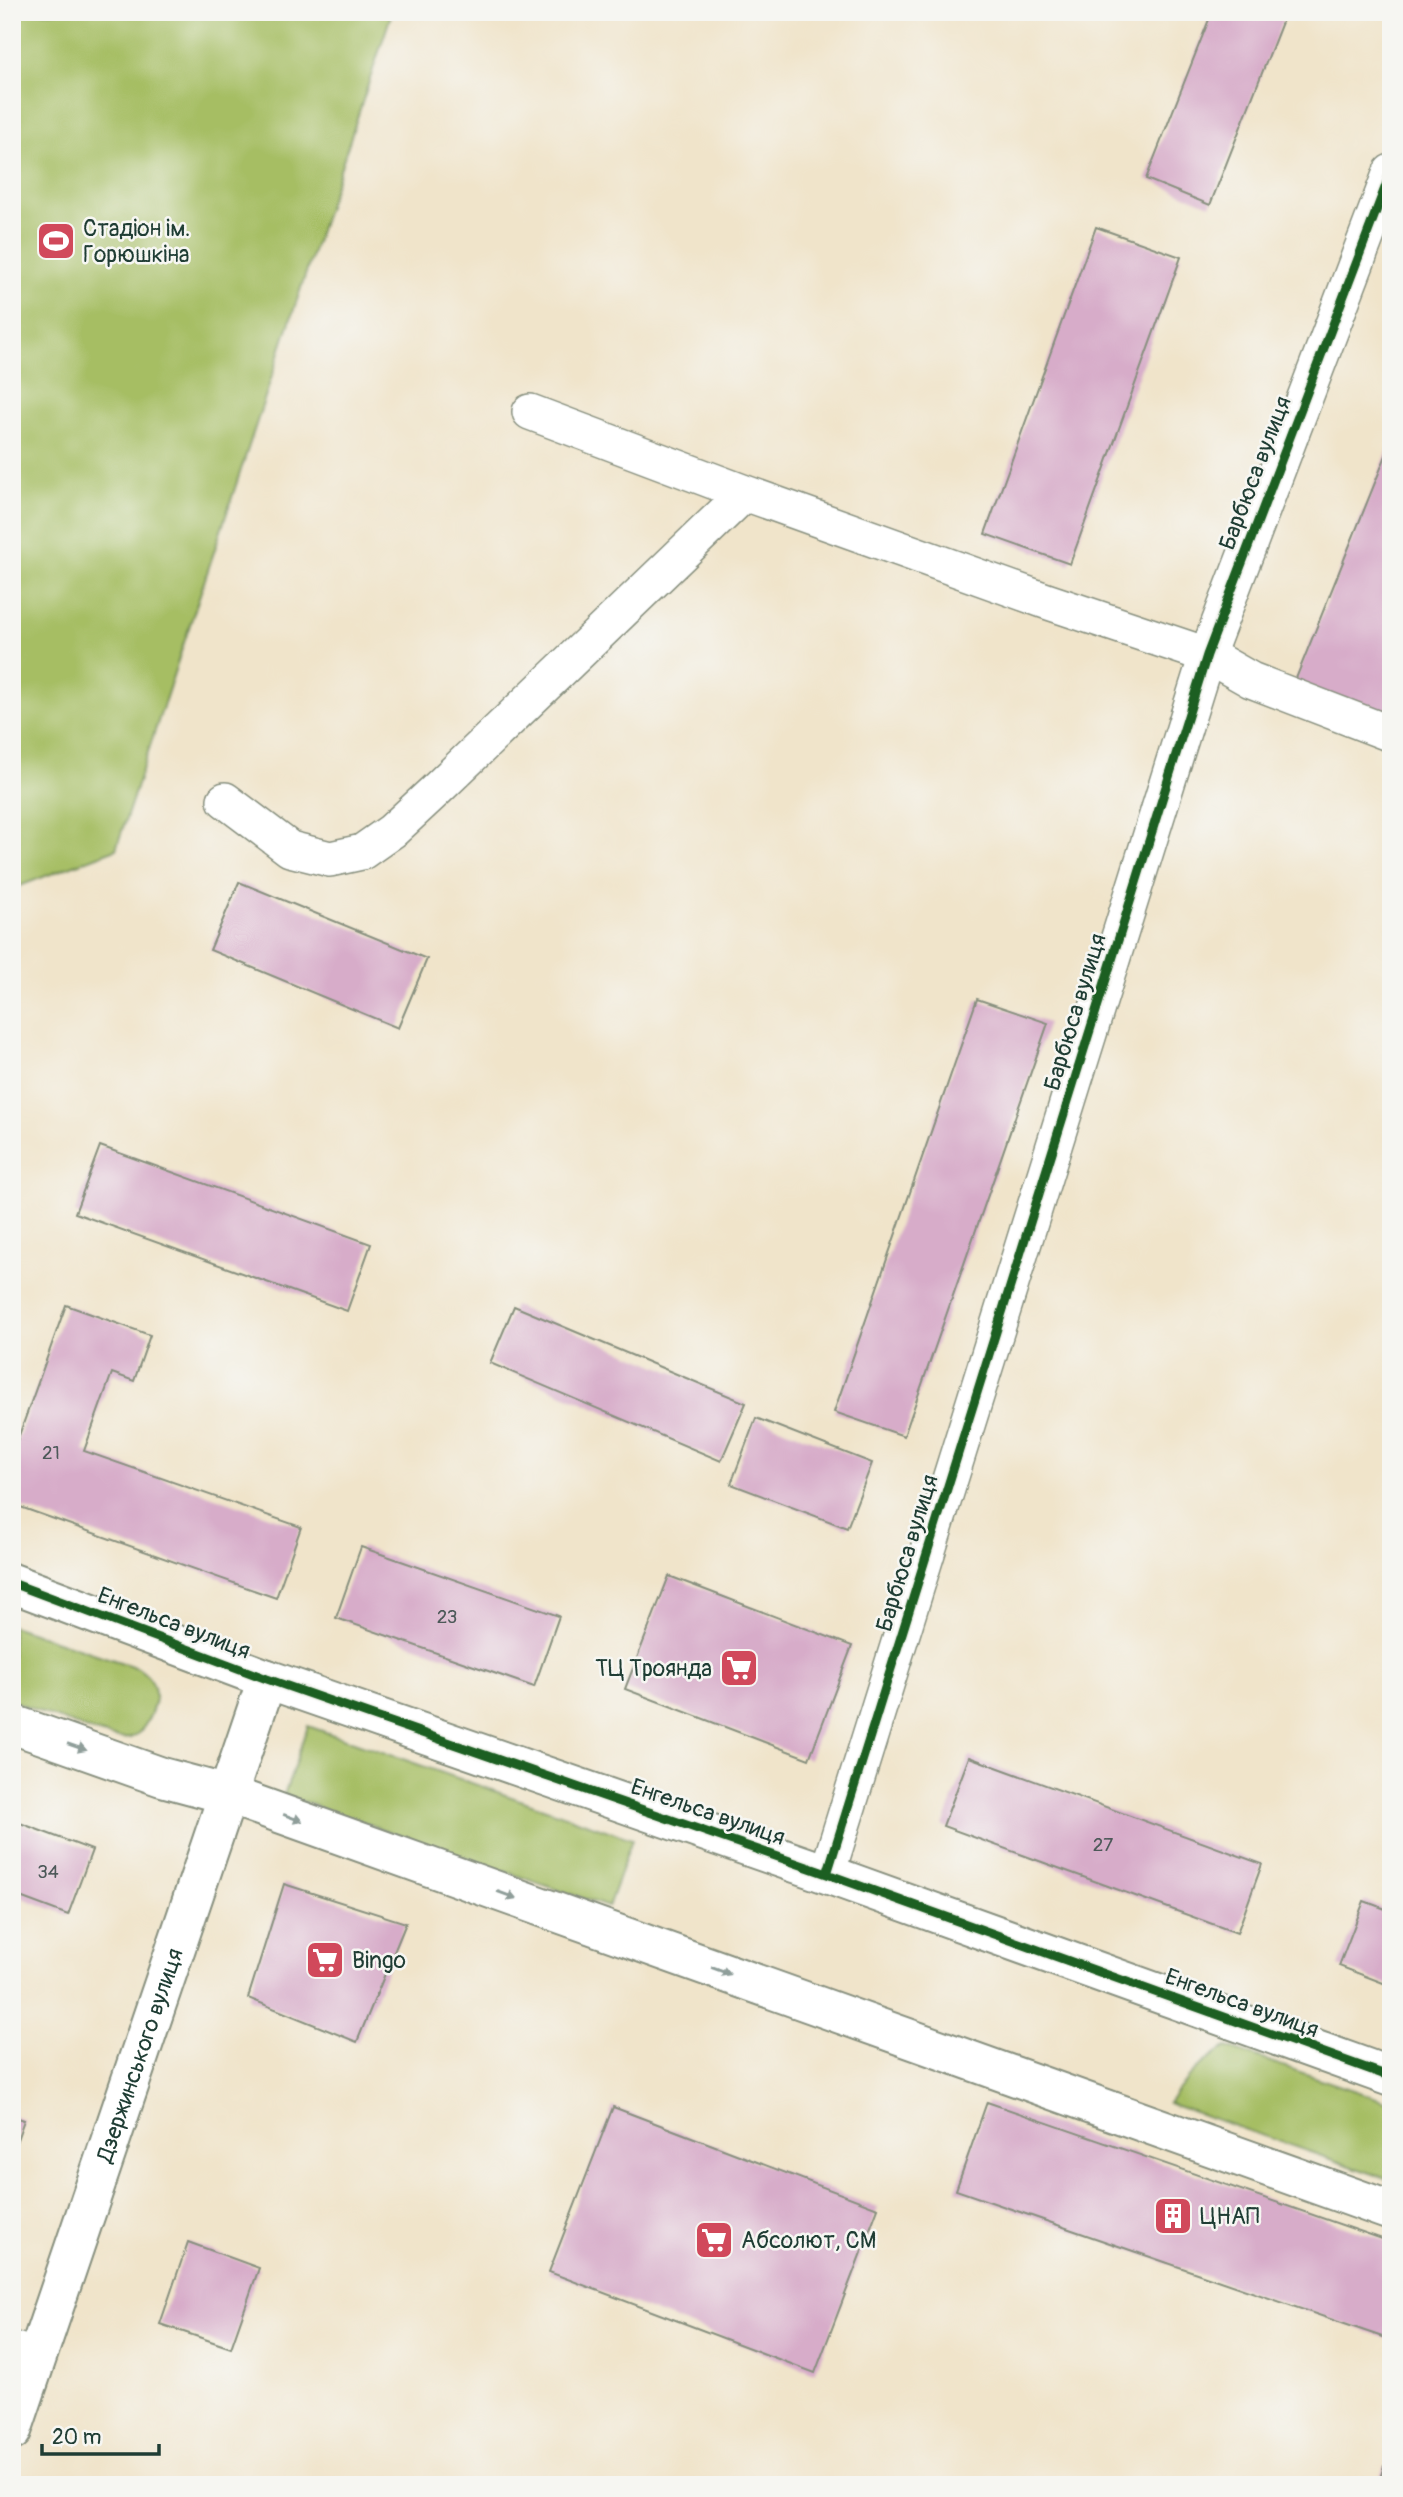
<svg xmlns="http://www.w3.org/2000/svg" width="1403" height="2497" viewBox="0 0 1403 2497" font-family="Pangolin,sans-serif">
	<style>
		.green { fill: #a6be64; stroke: #627e4c; stroke-width: 2 }
		.building { fill: #d7acc9 }
		.lines { fill: none; stroke-linecap: round; stroke-linejoin: round }
		.street-casing { stroke: #88907f; stroke-width: 38 }
		.secondary-casing { stroke: #88907f; stroke-width: 42 }
		.street { stroke: #fff; stroke-width: 35 }
		.secondary { stroke: #fff; stroke-width: 38 }
		.cycleway-casing { stroke: #f6f6f2; stroke-width: 13 }
		.cycleway { stroke: #1b5e20; stroke-width: 9 }
		.oneway { fill: #8f9e9a }
		.labels { text-anchor: middle; dominant-baseline: central; stroke-width: 5; stroke-linejoin: round; paint-order: stroke }
		.number-label { font-size: 19px; fill: #4d5959 }
		.poi-label { font-size: 23px; fill: #1f3d34; stroke: #f6f6f2; text-anchor: start }
		.street-label { font-size: 23px; fill: #1f3d34; stroke: #f6f6f2 }
	</style>
	<rect width="100%" height="100%" fill="#f6f6f2"/>
	<filter id="ink" filterUnits="userSpaceOnUse"><feTurbulence type="fractalNoise" baseFrequency=".0143" numOctaves="2"/><feDisplacementMap in="SourceGraphic" scale="14" xChannelSelector="R" yChannelSelector="G"/><feConvolveMatrix kernelMatrix="1 2 1 2 8 2 1 2 1" color-interpolation-filters="sRGB"/></filter>
	<filter id="wash" filterUnits="userSpaceOnUse"><feTurbulence type="fractalNoise" baseFrequency=".00686" numOctaves="4" result="noise"/><feDisplacementMap in="SourceGraphic" scale="28" xChannelSelector="R" yChannelSelector="G"/><feGaussianBlur stdDeviation="1.57" result="paint"/><feColorMatrix in="noise" values="0 0 0 0 0 0 0 0 0 0 0 0 0 0 0 0 0 1.4 0 .05"/><feComposite in="paint" operator="in"/></filter>
	<g filter="url(#wash)">
		<rect width="100%" height="100%" fill="#f0e4ca"/>
		<!-- green -->
		<path class="green" d="M12,12H392L116,849L12,889Z
			M12,1626L138,1668C151,1677 158,1687 154,1704C151,1716 143,1734 130,1738C113,1743 33,1708 12,1701Z
			M308,1726L632,1839L608,1907L284,1795Z
			M1227,2047L1391,2103V2180L1168,2103C1184,2082 1203,2059 1227,2047Z"/>
		<g id="blocks">
			<!-- building -->
			<path class="building" d="M1212,12H1286L1210,205L1146,179Z
				M1096,227L1181,257L1070,564L985,534Z
				M1391,443V725L1293,686Z
				M239,882L427,959L398,1028L210,950Z
				M977,999L1048,1023L904,1436L834,1412Z
				M100,1146L371,1244L347,1311L75,1213Z
				M66,1305L150,1335L134,1381L112,1373L84,1451L301,1527L276,1598L12,1504V1455Z
				M514,1306L746,1403L721,1461L490,1363Z
				M756,1418L872,1463L847,1528L731,1484Z
				M361,1547L559,1616L534,1687L336,1618Z
				M669,1576L852,1646L809,1759L625,1689Z
				M969,1757L1262,1864L1237,1933L943,1826Z
				M12,1820L92,1850L68,1915L12,1894Z
				M284,1884L406,1923L357,2042L248,1998Z
				M1364,1901L1391,1911V1986L1339,1966Z
				M987,2102L1391,2242V2340L956,2190Z
				M613,2107L878,2208L815,2373L549,2272Z
				M12,2116L24,2120L13,2151H12Z
				M188,2242L259,2268L231,2348L160,2324Z
				M1384,2466L1391,2468V2485H1378Z"/>
		</g>
	</g>
	<g filter="url(#ink)">
		<use href="#blocks" fill-opacity="0" stroke="#88907f" stroke-width="2"/>
		<g class="lines">
			<defs>
				<path id="street" d="M530,412L745,493L1046,601L1207,655L1251,680L1391,734
					M225,800L290,849L330,859L362,852L392,831L434,792L745,493
					M827,1874L1207,655L1391,172
					M12,2349L37,2357"/>
				<g id="secondary">
					<path d="M12,1583L267,1679L827,1874L1391,2077"/>
					<path d="M12,1724L162,1777L229,1795L1391,2211"/>
					<path id="s1" d="M12,2431L267,1679"/>
				</g>
			</defs>
			<!-- street casing -->
			<use href="#street" class="street-casing"/>
			<!-- secondary casing -->
			<use href="#secondary" class="secondary-casing"/>
			<!-- street -->
			<use href="#street" class="street"/>
			<!-- secondary -->
			<use href="#secondary" class="secondary"/>
			<defs>
				<path id="cycleway" d="M12,1583L267,1679L827,1874L1391,2077
					M827,1874L1207,655L1391,172"/>
			</defs>
			<!-- cycleway casing -->
			<use href="#cycleway" class="cycleway-casing"/>
			<!-- cycleway -->
			<use href="#cycleway" class="cycleway"/>
		</g>
		<!-- one-way arrows -->
		<defs><path id="oneway-solid" d="M-6-.8H1V-3.2L6.5 0L1 3.2V.8H-6Z" transform="scale(1.75)"/></defs>
		<g class="oneway">
			<use href="#oneway-solid" transform="translate(77 1747) rotate(19)"/>
			<use href="#oneway-solid" transform="translate(293 1818) rotate(20)"/>
			<use href="#oneway-solid" transform="translate(507 1895) rotate(20)"/>
			<use href="#oneway-solid" transform="translate(721 1971) rotate(20)"/>
		</g>
	</g>
	<!-- icons -->
	<defs>
		<symbol id="stadium-square" viewBox="-11 -11 22 22"><rect x="-9" y="-9" width="18" height="18" rx="4" fill="#d1495b" stroke="#f6f6f2"/><path d="M0-5a6.5 5 0 1 0 0 10a6.5 5 0 1 0 0-10ZM-3.5-1.8h7v3.6h-7Z" fill="#fff"/></symbol>
		<symbol id="supermarket-square" viewBox="-11 -11 22 22"><rect x="-9" y="-9" width="18" height="18" rx="4" fill="#d1495b" stroke="#f6f6f2"/><path d="M-6-5.5h2.5l.6 2H6L4.5 2H-2.5L-4.4-4H-6ZM-1.5 3.2a1.3 1.3 0 1 0 .1 0ZM3 3.2a1.3 1.3 0 1 0 .1 0Z" fill="#fff"/></symbol>
		<symbol id="building-square" viewBox="-11 -11 22 22"><rect x="-9" y="-9" width="18" height="18" rx="4" fill="#d1495b" stroke="#f6f6f2"/><path d="M-4-6H4V6H1V3H-1V6H-4ZM-2.5-4.3h1.7v1.8h-1.7ZM.8-4.3h1.7v1.8H.8ZM-2.5-1h1.7V.8h-1.7ZM.8-1h1.7V.8H.8Z" fill="#fff"/></symbol>
	</defs>
	<g fill-rule="evenodd">
		<use href="#stadium-square" x="34" y="219" width="44" height="44"/>
		<use href="#supermarket-square" x="717" y="1646" width="44" height="44"/>
		<use href="#supermarket-square" x="303" y="1938" width="44" height="44"/>
		<use href="#building-square" x="1151" y="2194" width="44" height="44"/>
		<use href="#supermarket-square" x="692" y="2218" width="44" height="44"/>
	</g>
	<g class="labels">
		<!-- number labels -->
		<g class="number-label">
			<text x="51" y="1453">21</text>
			<text x="447" y="1617">23</text>
			<text x="1103" y="1845">27</text>
			<text x="48" y="1872">34</text>
		</g>
		<!-- poi labels -->
		<g class="poi-label">
			<text x="83" y="228">Стадіон ім.<tspan x="83" dy="26">Горюшкіна</tspan></text>
			<text x="712" y="1668" text-anchor="end">ТЦ Троянда</text>
			<text x="352" y="1960">Bingo</text>
			<text x="1200" y="2216">ЦНАП</text>
			<text x="741" y="2240">Абсолют, СМ</text>
		</g>
		<!-- street labels -->
		<g class="street-label">
			<text transform="translate(1255 473) rotate(-69)">Барбюса вулиця</text>
			<text transform="translate(1075 1012) rotate(-73)">Барбюса вулиця</text>
			<text transform="translate(907 1553) rotate(-73)">Барбюса вулиця</text>
			<text transform="translate(174 1623) rotate(21)">Енгельса вулиця</text>
			<text transform="translate(708 1812) rotate(19)">Енгельса вулиця</text>
			<text transform="translate(1242 2003) rotate(20)">Енгельса вулиця</text>
			<text stroke="none"><textPath href="#s1" startOffset="397">Дзержинського вулиця</textPath></text>
		</g>
	</g>
	<!-- margin -->
	<rect width="1403" height="2497" fill="none" stroke="#f6f6f2" stroke-width="42"/>
	<!-- scale -->
	<path d="M42 2444v10h117v-10" fill="none" stroke="#1f3d34" stroke-width="3.5"/>
	<text x="52" y="2444" font-size="21" fill="#1f3d34" stroke="#f6f6f2" stroke-width="5" paint-order="stroke">20 m</text>
</svg>
